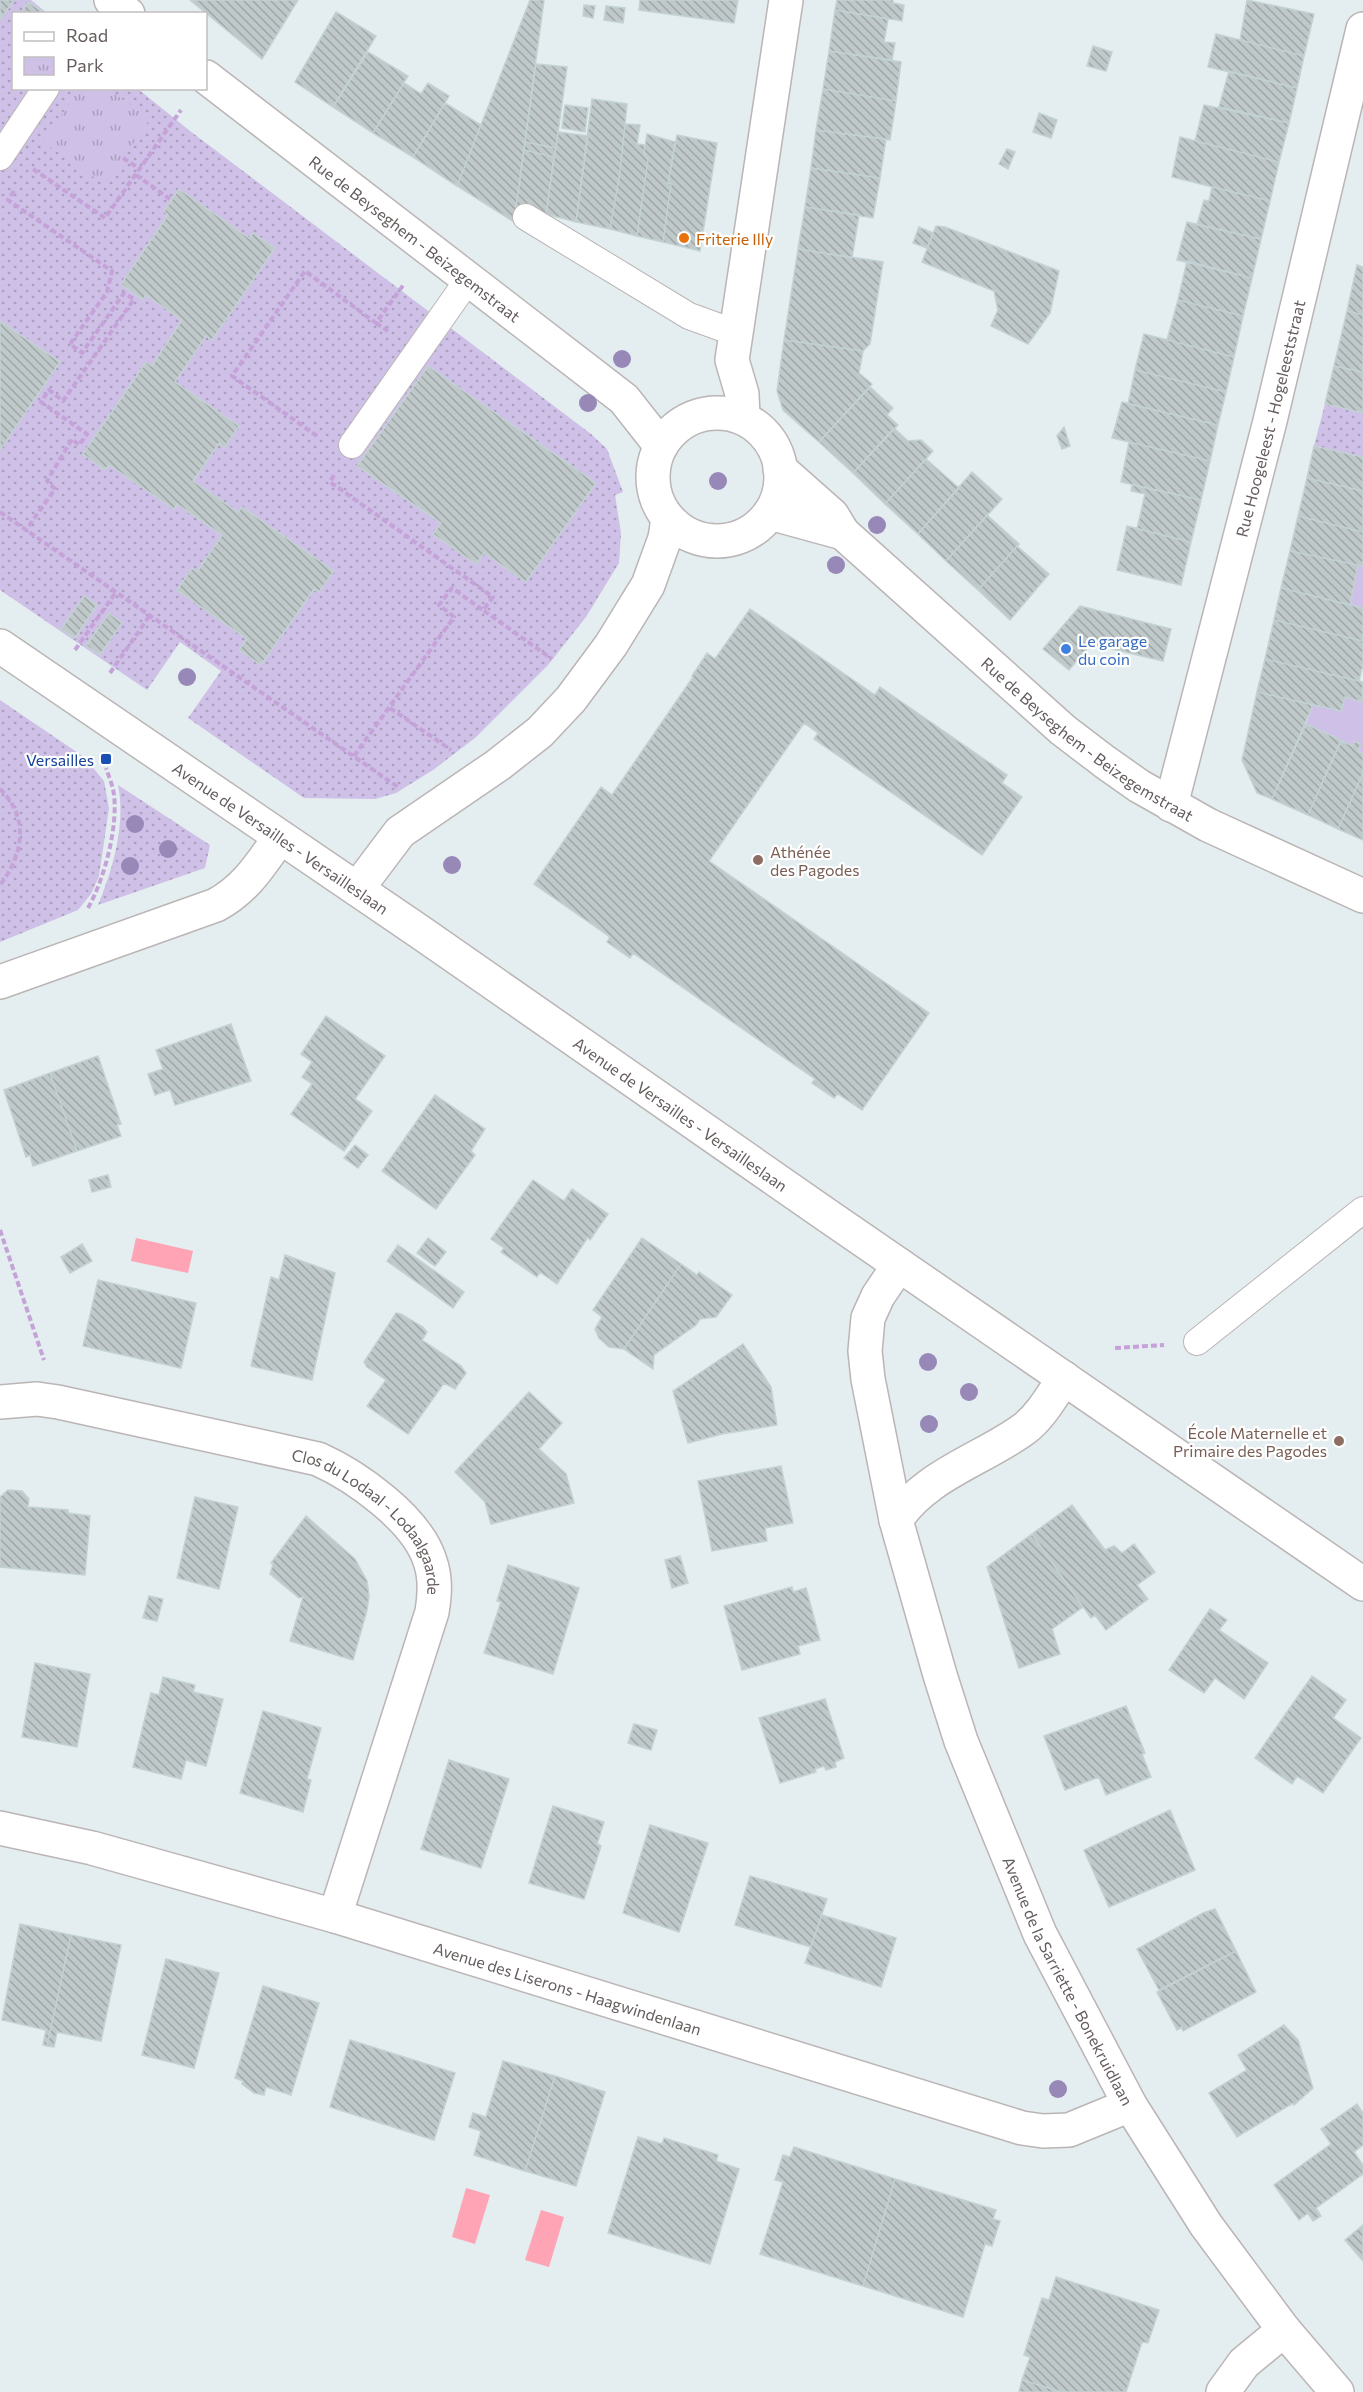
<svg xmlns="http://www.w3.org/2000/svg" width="1363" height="2392" viewBox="0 0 1363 2392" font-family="Commissioner,sans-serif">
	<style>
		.grass { fill: url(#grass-dots) }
		.park { fill: url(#park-tufts) }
		.garden { fill: #cfc0e7 }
		.water { fill: #ffa4b5 }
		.building { fill: url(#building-back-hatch); stroke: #c2d2d4; stroke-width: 1.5 }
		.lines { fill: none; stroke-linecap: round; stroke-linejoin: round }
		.service-casing { stroke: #bbb5b5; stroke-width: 28 }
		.minor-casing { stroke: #bbb5b5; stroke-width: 36 }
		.tertiary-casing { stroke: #bbb5b5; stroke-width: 36 }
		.path { stroke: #c5a3d9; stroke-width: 4; stroke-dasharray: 6 3; stroke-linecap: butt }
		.service { stroke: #fff; stroke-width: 26 }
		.minor { stroke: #fff; stroke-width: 33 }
		.tertiary { stroke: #fff; stroke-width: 33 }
		.tree { fill: #9888b8 }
		.food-dot { fill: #e8710a; stroke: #fff; stroke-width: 2 }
		.shop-dot { fill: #3f7fe0; stroke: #fff; stroke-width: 2 }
		.transit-dot { fill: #1a4fb4; stroke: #fff; stroke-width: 2 }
		.education-dot { fill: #8d6e63; stroke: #fff; stroke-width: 2 }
		.labels { text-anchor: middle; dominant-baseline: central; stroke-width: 4.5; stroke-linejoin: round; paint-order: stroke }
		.street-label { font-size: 16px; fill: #655c5c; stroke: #fff }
		.food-label { font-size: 16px; fill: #c56008; stroke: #fff; text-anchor: start }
		.shop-label { font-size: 16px; fill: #366cbe; stroke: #fff; text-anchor: start }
		.transit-label { font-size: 16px; fill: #164399; stroke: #fff; text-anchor: end }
		.education-label { font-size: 16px; fill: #785e54; stroke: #fff; text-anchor: start }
	</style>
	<defs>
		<pattern id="grass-dots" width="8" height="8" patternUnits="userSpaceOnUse" patternTransform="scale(1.5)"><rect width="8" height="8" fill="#cfc0e7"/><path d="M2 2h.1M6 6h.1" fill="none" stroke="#ac9fbe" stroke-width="1.8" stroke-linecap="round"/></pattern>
		<pattern id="park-tufts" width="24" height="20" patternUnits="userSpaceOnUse" patternTransform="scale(1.5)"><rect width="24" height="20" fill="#cfc0e7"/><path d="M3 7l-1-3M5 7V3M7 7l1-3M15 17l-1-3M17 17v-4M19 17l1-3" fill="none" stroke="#ac9fbe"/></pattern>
		<pattern id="building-back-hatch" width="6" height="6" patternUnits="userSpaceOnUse" patternTransform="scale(1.5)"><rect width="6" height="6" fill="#c0c9ca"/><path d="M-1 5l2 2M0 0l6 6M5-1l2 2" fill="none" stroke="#a0a6a7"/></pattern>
	</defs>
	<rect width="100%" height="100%" fill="#e4edef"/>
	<!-- grass -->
	<path class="grass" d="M0,0H31L47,13L14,14V88L138,89L190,131L591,434L607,449L623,492L615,495L621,533L619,563L586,617L548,665L475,738L433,770L396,793L375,799L304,798L188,718L221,671L180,642L147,690L0,590Z
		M1325,404L1363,413V457L1314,446Z
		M0,700L84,757L104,781L109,808L99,876L91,894L78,910L0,942Z
		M118,785L210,845L205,868L98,905C113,869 126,823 118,785Z"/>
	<!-- park -->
	<path class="park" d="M79,89H108L150,119L105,185L43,142Z"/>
	<!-- garden -->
	<path class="garden" d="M1358,565L1363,566V608L1350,605Z
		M1345,697L1362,701L1363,698V754L1358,751L1361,744L1355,742L1353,746L1306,724L1313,705L1341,711Z"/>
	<!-- water -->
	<path class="water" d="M136,1238L193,1251L188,1273L131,1261Z
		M466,2188L490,2195L475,2244L452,2237Z
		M541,2210L564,2217L549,2267L525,2260Z"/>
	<!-- building -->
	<path class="building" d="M0,0H14L0,20Z
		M190,0H298L262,59Z
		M530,0H544L514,222L457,186Z
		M640,0H738L734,23L639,10Z
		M837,0H893V3L904,5L902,21L835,10Z
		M1247,0L1314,14L1304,56L1240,40Z
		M28,2L42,11L40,14H20Z
		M584,5L595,6L593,18L583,16Z
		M606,6L625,8L623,23L604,20Z
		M835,10L888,19L884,42L895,43L892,60L829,51Z
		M336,12L376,36L333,107L295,82Z
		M1216,34L1304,56L1297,88L1208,67Z
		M1093,46L1112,52L1106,71L1087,66Z
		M829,51L901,62L896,101L823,89Z
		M368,52L408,76L373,133L333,107Z
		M536,64L567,67L556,148L525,142Z
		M1229,71L1297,88L1289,123L1219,107Z
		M404,83L421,94L428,83L449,96L413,157L373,133Z
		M823,89L896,101L890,140L816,130Z
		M592,99L627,104L620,172L610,229L576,222Z
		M445,103L481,125L457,186L413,157Z
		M565,105L588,108L585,132L562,128Z
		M1204,105L1289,123L1279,162L1195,141Z
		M1039,113L1057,120L1051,138L1033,132Z
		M625,124L640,125L637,144L645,145L644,153L648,160L637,236L610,229L620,172Z
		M816,130L886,139L880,178L811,168Z
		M558,132L588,136L576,222L546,214Z
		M647,134L675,142L668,183L671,184L663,242L637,236L648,160L644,153Z
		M677,135L717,143L700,251L663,242L671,184L668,183Z
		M1180,137L1279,162L1270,201L1172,177Z
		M525,142L556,148L554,157L524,150Z
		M1007,149L1015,152L1008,169L999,164Z
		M524,150L554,157L546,214L516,207Z
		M811,168L880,178L873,218L805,207Z
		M1212,187L1270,201L1261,239L1197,225L1204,200L1209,201Z
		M179,189L249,238L253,233L275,248L212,340L206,336L175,382L239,426L224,448L219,443L193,481L238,512L242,507L334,571L319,592L314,589L261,665L239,650L247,639L177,590L192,568L197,572L222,535L177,504L174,509L109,465L105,470L83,454L146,362L152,366L182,320L146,295L143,300L121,284L168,215L164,211Z
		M805,207L859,215L852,258L798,249Z
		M1187,222L1261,239L1252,278L1177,260Z
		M936,226L945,227L1059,271L1050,313L1028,344L991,326L998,310L994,291L922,262Z
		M919,227L933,233L927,248L913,243Z
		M798,249L883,262L870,344L863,351L784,340Z
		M1187,261L1252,278L1243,316L1178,300Z
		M1357,265L1363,267V315L1347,311Z
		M1178,300L1243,316L1234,357L1167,340Z
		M1347,311L1363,315V372L1334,366Z
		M0,321L60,362L0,450Z
		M1144,334L1234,357L1226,392L1135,370Z
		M784,340L863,351L859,373L872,384L819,442L783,410L777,391Z
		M428,366L596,483L526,582L484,553L476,564L433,534L441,523L357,466Z
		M1334,366L1363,372V413L1325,404Z
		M1135,370L1226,392L1218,425L1128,404Z
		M870,387L893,408L887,415L898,425L853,473L819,442Z
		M1122,402L1218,425L1210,461L1112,438Z
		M1064,427L1070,446L1062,449L1057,436Z
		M894,428L908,441L921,440L933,451L885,504L853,473Z
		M1129,442L1210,461L1201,500L1121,482Z
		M1314,446L1363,457V491L1307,478Z
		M926,459L959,488L918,534L885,504Z
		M972,472L1002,499L946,561L918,534Z
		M1307,478L1363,491V532L1298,516Z
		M1132,485L1201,500L1191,542L1137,529L1145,494L1131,491Z
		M987,515L1019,544L978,590L946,561Z
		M1298,516L1363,532V566L1290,551Z
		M1127,526L1191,542L1181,585L1117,570Z
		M1017,546L1049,574L1010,620L978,590Z
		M1290,551L1358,565L1350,605L1281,588Z
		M1281,588L1363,608V641L1274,620Z
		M84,596L97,605L75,638L61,629Z
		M1080,606L1171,629L1163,661L1091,644L1069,670L1043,649Z
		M750,609L875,695L880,687L1007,775L1002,783L1022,797L982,855L814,739L818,733L804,723L709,861L929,1013L862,1110L838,1094L834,1098L812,1083L815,1079L633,953L630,958L607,942L610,937L534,884L601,787L612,795L693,677L692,676L707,653L715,659Z
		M109,613L122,623L100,655L86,646Z
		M1274,620L1363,641V665L1359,681L1265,659Z
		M1265,659L1363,682L1362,702L1345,697L1341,711L1257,692Z
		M1257,692L1313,705L1272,799L1257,793L1242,760Z
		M1306,724L1341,740L1308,815L1272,799Z
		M1341,741L1353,746L1354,741L1361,744L1358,751L1363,754V773L1338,829L1308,815Z
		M1363,773V840L1338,829Z
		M326,1016L385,1056L355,1099L372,1111L344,1151L291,1114L312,1084L302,1077L312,1062L301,1054Z
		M231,1024L251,1081L175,1105L170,1090L155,1095L148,1074L163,1069L156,1050Z
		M98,1056L121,1124L117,1125L121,1136L77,1151L50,1073Z
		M50,1073L77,1151L33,1166L30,1155L26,1157L4,1090Z
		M435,1095L485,1129L471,1151L475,1155L436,1209L382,1171Z
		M355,1145L368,1155L358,1168L344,1158Z
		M108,1175L111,1187L92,1192L89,1180Z
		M533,1180L564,1201L572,1189L608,1214L590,1240L588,1237L557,1284L540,1272L537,1277L501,1252L504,1248L491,1239Z
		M428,1238L446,1252L435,1266L417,1253Z
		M642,1238L681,1264L624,1349L609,1347L599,1338L595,1329L602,1317L593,1310Z
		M82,1244L92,1261L70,1273L61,1257Z
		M398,1245L464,1292L453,1308L387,1261Z
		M285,1255L335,1273L312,1380L251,1366L271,1277L279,1280Z
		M681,1264L697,1275L699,1272L732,1295L716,1317L700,1319L696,1325L654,1355L653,1369L624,1349Z
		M98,1280L196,1303L181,1368L83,1346Z
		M396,1313L401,1314L423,1327L427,1332L422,1340L461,1366L466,1373L455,1389L444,1383L408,1434L367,1406L386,1380L367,1367L364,1362Z
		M743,1344L771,1387L777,1425L722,1434L688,1443L673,1391Z
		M529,1392L562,1423L539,1449L566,1474L574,1503L491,1524L485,1502L455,1472Z
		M781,1466L793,1523L765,1528L767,1541L712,1551L698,1481Z
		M8,1490L22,1491L29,1499L28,1507L68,1510V1513L90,1516L85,1575L0,1567V1497Z
		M195,1497L238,1507L219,1589L177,1578Z
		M1072,1505L1105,1550L1114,1546L1122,1553L1134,1544L1155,1572L1137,1585L1148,1599L1106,1630L1095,1615L1091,1618L1032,1534Z
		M306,1516L355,1559L367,1581L369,1596L367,1610L353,1660L290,1641L303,1597L299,1598L270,1574L273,1564L271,1563Z
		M1032,1534L1083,1607L1052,1629L1060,1654L1019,1668L987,1567Z
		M680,1556L688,1583L672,1588L665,1560Z
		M508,1565L579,1588L553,1674L484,1653L501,1602L497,1601Z
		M792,1587L793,1592L806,1588L820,1640L798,1646L800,1654L742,1670L724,1606Z
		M149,1596L163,1599L157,1621L143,1618Z
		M1210,1609L1227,1620L1219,1630L1268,1663L1244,1699L1215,1678L1204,1693L1169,1670Z
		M35,1663L90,1674L77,1747L22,1737Z
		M1312,1676L1346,1700L1333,1718L1361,1738L1323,1793L1297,1776L1292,1784L1255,1758Z
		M163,1677L195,1685L193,1692L223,1699L206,1766L186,1760L181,1779L133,1767L151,1693L159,1695Z
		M825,1699L844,1758L835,1762L836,1767L826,1770L824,1766L815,1769L816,1772L780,1783L759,1718Z
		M1126,1706L1145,1753L1142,1754L1151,1777L1106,1795L1099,1777L1065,1790L1044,1736Z
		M263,1711L321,1728L307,1779L311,1780L303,1812L240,1793Z
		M634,1724L657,1730L651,1750L628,1743Z
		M449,1760L509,1779L481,1868L421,1849Z
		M553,1806L604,1822L597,1844L601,1846L584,1899L529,1883Z
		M1170,1810L1195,1870L1109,1907L1084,1850Z
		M650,1825L708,1843L679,1932L623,1913Z
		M750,1876L827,1899L811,1947L735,1925Z
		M1215,1909L1236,1951L1159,1990L1137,1949L1203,1913Z
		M822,1915L896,1938L881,1987L805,1963Z
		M20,1924L71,1935L47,2046L43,2045L46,2030L2,2020Z
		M71,1935L121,1945L101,2041L57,2032L54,2047L47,2046Z
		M1236,1951L1256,1992L1183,2031L1182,2027L1177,2030L1157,1992Z
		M166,1959L219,1973L194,2068L142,2055Z
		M263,1986L319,2003L291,2095L266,2087L264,2095L254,2093L242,2084L243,2081L235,2078Z
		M1284,2025L1298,2040L1313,2088L1294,2105L1293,2103L1237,2137L1209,2093L1247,2070L1238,2055Z
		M350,2040L455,2073L434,2140L330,2107Z
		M503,2061L555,2076L525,2171L474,2155L481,2131L469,2127L473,2113L486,2117Z
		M555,2076L605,2092L576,2186L525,2171Z
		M1357,2104L1363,2113V2145L1354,2152L1363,2165V2174L1316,2208L1321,2216L1313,2221L1308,2213L1299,2220L1274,2185L1331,2144L1321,2129Z
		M638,2137L662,2144L664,2138L718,2155L716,2161L739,2169L710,2264L608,2233Z
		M794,2147L895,2179L863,2286L760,2254L783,2182L775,2180L783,2155L790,2157Z
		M895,2179L996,2210L993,2219L1000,2221L992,2246L985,2244L963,2317L863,2286Z
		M1363,2225V2261L1345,2240Z
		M1056,2277L1159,2310L1148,2343L1142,2342L1126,2392H1062L1022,2380L1030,2357L1024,2355L1042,2298L1049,2300Z
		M1022,2380L1062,2392H1019Z"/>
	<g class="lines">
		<defs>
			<path id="service" d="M0,157L46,88
				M526,217L689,316L736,333
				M352,445L468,280
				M1197,1342L1363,1210"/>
			<g id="minor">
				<path d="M111,0L128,14"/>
				<path id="s1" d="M206,77L624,399L661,446"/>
				<circle cx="717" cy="477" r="64"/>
				<path d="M743,418L742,394L732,360L786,0"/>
				<path id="s2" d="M780,469L832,515L843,533L1063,730L1105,762L1139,786L1208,825L1363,896"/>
				<path d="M770,513L843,533"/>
				<path id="s3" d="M1171,805L1270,421L1363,29"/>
				<path d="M357,889L400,832L498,765L540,732L571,699L611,645L648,585L665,538L668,519"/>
				<path d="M0,982L216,905C246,889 261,864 280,837"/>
				<path id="s4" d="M899,1265L878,1296L868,1318L865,1351L868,1379L896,1520L940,1675L961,1741L1040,1934L1130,2105L1206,2225L1284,2330L1337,2392"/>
				<path id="s5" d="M0,1402L37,1399L58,1402L318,1459C356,1476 417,1519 430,1561C436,1578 435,1594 432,1612L335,1916"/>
				<path d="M896,1520C925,1475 983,1459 1024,1429C1041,1416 1052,1396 1064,1378"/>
				<path id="s6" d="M0,1828L92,1848L335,1916L1022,2128L1043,2131L1069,2130L1130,2105"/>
				<path d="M1223,2392L1244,2363L1284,2330"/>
			</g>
			<g id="tertiary">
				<path id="s7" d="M0,646L420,932L828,1216L1363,1584"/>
			</g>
		</defs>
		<!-- service casing -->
		<use href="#service" class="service-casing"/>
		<!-- minor casing -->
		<use href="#minor" class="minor-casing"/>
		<!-- tertiary casing -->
		<use href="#tertiary" class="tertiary-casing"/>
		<!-- path -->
		<path class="path" d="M123,158L140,169
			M33,169L105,218L181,110
			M136,175L170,199
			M14,191L8,200L112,271L107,292L70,344L82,353L124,293L134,299L63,401L49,390L41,402L87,434L79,445L72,439L47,481L55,489L26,530
			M376,323L388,331
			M317,436L232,376L305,271L376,323L404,284
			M334,475L330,482L493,597L483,610L552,659
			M0,512L398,787
			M75,650L116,592
			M110,673L150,615
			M390,708L451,750
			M354,756L454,617L439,605L452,588L483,610
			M0,789C30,818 23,855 0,885
			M88,908C104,880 118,828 114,795C113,786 109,777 106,768
			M0,1230L44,1360
			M1115,1348L1164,1345"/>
		<!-- service -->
		<use href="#service" class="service"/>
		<!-- minor -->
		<use href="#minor" class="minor"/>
		<!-- tertiary -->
		<use href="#tertiary" class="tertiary"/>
	</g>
	<!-- trees -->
	<g class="tree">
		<circle cx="622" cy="359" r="9"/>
		<circle cx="588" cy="403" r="9"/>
		<circle cx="718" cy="481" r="9"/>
		<circle cx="877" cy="525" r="9"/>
		<circle cx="836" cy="565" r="9"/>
		<circle cx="187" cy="677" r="9"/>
		<circle cx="135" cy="824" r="9"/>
		<circle cx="168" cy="849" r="9"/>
		<circle cx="452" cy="865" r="9"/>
		<circle cx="130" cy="866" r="9"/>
		<circle cx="928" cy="1362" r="9"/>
		<circle cx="969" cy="1392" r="9"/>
		<circle cx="929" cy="1424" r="9"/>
		<circle cx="1058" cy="2089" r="9"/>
	</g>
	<!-- markers -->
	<circle class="food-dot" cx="684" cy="238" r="6"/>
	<circle class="shop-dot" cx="1066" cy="649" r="6"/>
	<rect class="transit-dot" x="100" y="753" width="12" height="12" rx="3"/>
	<g class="education-dot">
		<circle cx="758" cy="860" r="6"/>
		<circle cx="1339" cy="1441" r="6"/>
	</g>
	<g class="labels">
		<!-- street labels -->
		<g class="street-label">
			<text stroke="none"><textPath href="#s1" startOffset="264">Rue de Beyseghem - Beizegemstraat</textPath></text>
			<text stroke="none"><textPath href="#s3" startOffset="399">Rue Hoogeleest - Hogeleeststraat</textPath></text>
			<text stroke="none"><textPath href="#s2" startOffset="411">Rue de Beyseghem - Beizegemstraat</textPath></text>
			<text stroke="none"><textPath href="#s7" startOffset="340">Avenue de Versailles - Versailleslaan</textPath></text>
			<text stroke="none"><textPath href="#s7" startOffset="826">Avenue de Versailles - Versailleslaan</textPath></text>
			<text stroke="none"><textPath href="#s5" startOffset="406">Clos du Lodaal - Lodaalgaarde</textPath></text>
			<text stroke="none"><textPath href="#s4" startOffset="760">Avenue de la Sarriette - Bonekruidlaan</textPath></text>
			<text stroke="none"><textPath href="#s6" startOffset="590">Avenue des Liserons - Haagwindenlaan</textPath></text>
		</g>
		<!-- food labels -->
		<g class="food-label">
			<text x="696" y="238">Friterie Illy</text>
		</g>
		<!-- shop labels -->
		<g class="shop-label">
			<text x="1078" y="640">Le garage<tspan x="1078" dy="18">du coin</tspan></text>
		</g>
		<!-- transit labels -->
		<g class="transit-label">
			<text x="94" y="759">Versailles</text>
		</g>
		<!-- education labels -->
		<g class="education-label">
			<text x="770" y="851">Athénée<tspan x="770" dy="18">des Pagodes</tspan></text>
			<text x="1327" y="1432" text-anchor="end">École Maternelle et<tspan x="1327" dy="18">Primaire des Pagodes</tspan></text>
		</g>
	</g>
	<!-- legend -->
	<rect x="12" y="12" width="195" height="78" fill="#ffffff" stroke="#c1bebe" stroke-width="1.5"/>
	<rect x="24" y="32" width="30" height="9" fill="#ffffff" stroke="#c1bebe" stroke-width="1.5"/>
	<text x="66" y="42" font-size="18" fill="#655c5c">Road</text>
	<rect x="24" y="57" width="30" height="18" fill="url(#park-tufts)" stroke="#c1bebe" stroke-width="1.5"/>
	<text x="66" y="72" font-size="18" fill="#655c5c">Park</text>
</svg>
